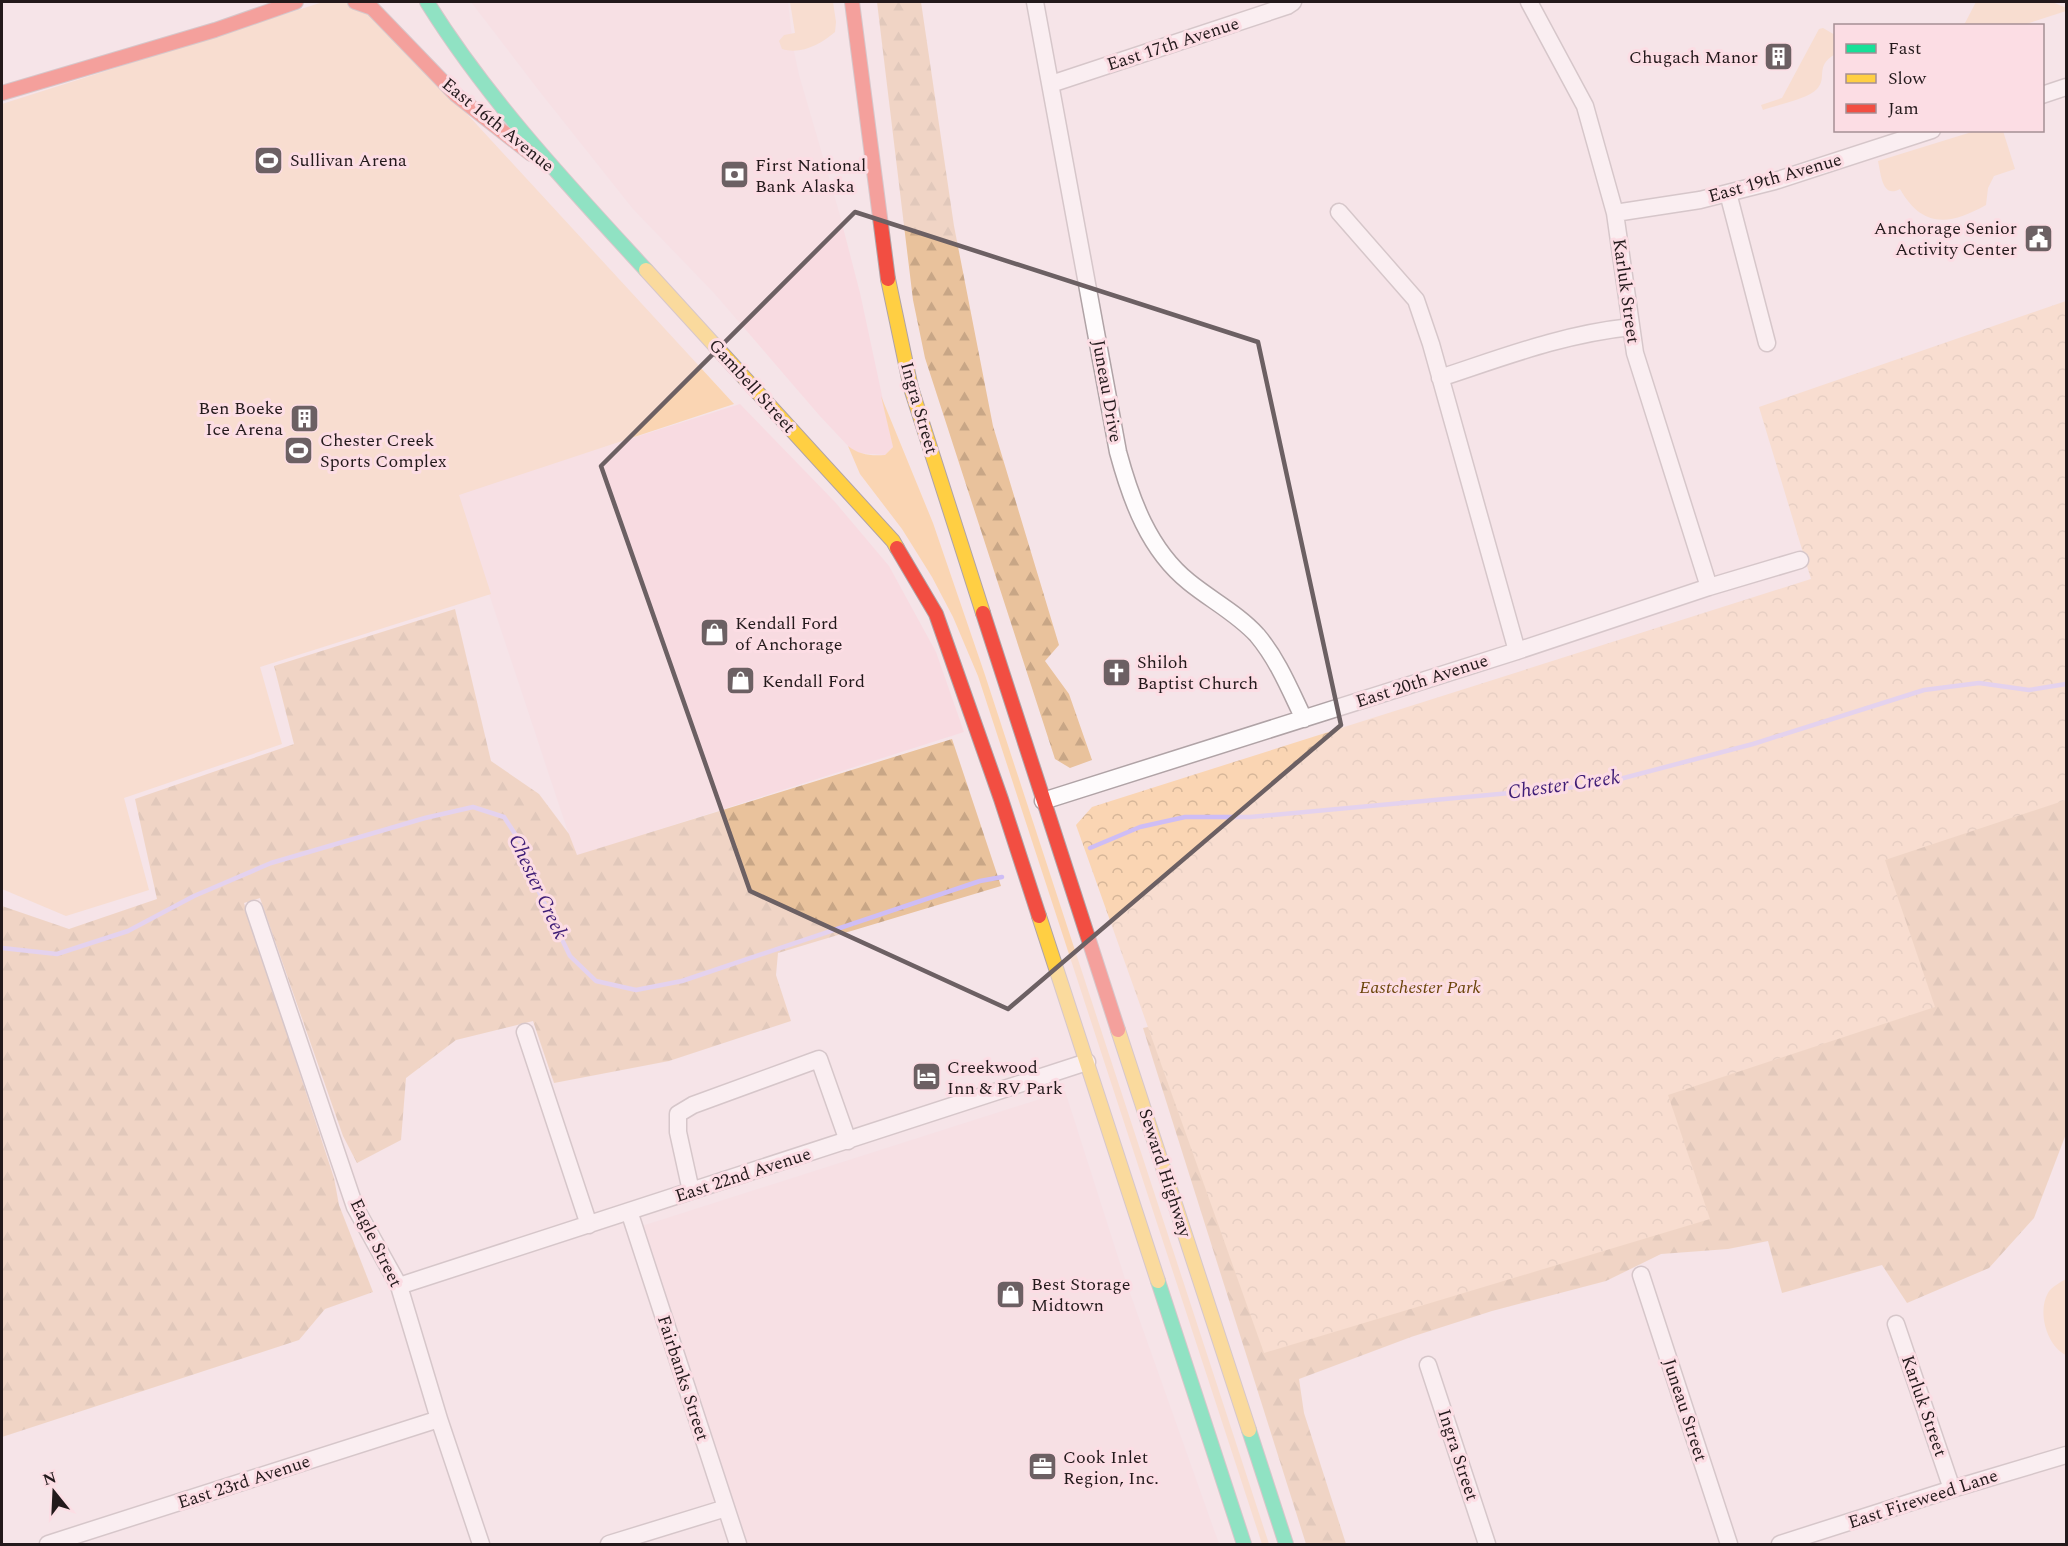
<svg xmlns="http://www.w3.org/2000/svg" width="2068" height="1546" viewBox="0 0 2068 1546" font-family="Spectral,serif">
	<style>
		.built { fill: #f8dbe1 }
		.grass { fill: #fad5b3 }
		.forest { fill: url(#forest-firs) }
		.park { fill: url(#park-crowns) }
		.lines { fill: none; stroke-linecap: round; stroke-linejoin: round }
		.stream { stroke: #cebdf5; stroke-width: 4.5 }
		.street-casing { stroke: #b0a3a6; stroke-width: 19 }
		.fast-casing { stroke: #b0a3a6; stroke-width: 16 }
		.slow-casing { stroke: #b0a3a6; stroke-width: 16 }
		.jam-casing { stroke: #b0a3a6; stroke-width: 16 }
		.street { stroke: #fefbfc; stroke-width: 16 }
		.fast { stroke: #16e098; stroke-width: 14 }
		.slow { stroke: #ffcf43; stroke-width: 14 }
		.jam { stroke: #f24e42; stroke-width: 14 }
		.marked { fill: none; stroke: #6c6063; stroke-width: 4.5; stroke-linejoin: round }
		.labels { text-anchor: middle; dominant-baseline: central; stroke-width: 6; stroke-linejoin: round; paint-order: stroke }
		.street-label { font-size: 18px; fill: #23191b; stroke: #fcdde4 }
		.poi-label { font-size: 18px; fill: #23191b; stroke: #fcdde4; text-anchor: start }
		.park-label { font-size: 18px; font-style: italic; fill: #6a440a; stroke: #fcdde4 }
		.water-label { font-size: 20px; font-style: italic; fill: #3e1c76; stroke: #fcdde4 }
	</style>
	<defs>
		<pattern id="forest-firs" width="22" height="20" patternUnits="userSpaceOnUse" patternTransform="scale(1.5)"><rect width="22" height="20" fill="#e9c29c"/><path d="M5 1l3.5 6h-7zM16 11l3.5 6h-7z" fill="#c8a686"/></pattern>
		<pattern id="park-crowns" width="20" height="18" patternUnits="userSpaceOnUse" patternTransform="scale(1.5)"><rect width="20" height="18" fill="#fad5b3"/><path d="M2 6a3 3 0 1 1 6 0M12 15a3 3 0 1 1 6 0" fill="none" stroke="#d6b699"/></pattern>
	</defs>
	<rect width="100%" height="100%" fill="#f5e4e8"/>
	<!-- built -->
	<path class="built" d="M471,2H788L793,47L799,75L839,212L860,293L893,447L885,455L857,453L848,446L819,415L714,293L633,209L540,92Z
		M740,404L835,502L889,566L936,652L964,732L576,856L456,494Z
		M1065,1091L1125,1279L1219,1544H747L642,1226Z"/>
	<!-- grass -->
	<path class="grass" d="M323,2H364L734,404L459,495L491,594L260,667L282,744L124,798L149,890L66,916L2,889V104Z
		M790,2H833L836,22L835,32C821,44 801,55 782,49L779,41L784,35L795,33Z
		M1976,2H2052L2064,7L2066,6V11L2023,25H1964Z
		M1823,28L1835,35V54C1814,67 1828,77 1817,89C1808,99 1776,105 1763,110L1761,105L1782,98L1819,29Z
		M1975,131H2003L2015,169L1994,176L1988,188L1986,205C1950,225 1923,229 1900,189C1882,199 1881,174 1878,161Z
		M881,396L933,523L985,675L1269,1544H1262L978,676L953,617L932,577L902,529L860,474L848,446C860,455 870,456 885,455L893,447Z
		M2066,1279V1355C2047,1346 2037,1312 2048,1293C2051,1287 2061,1282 2066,1279Z"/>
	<!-- forest -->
	<path class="forest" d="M877,2H921L954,226L993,426L1059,645L1045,661L1069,694L1092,760L1070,768L1055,759L925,358L913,300Z
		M455,609L491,761L539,794L569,834L577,855L952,739L1001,886L778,953L776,975L791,1021L669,1061L554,1083L533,1021L456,1040L406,1078L401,1140L357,1163L343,1136L260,898L244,903L334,1178L339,1205L373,1292L325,1309L299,1340L2,1437V906L69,929L157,899L135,799L294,744L274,666Z
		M2066,711V1134L2034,1218L1989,1268L1907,1303L1882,1265L1782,1293L1768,1241L1728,1249L1661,1254L1606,1281L1492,1311L1411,1337L1299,1379L1304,1413L1346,1544H1306L1143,1028L1167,1023L1566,986Z"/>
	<!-- park -->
	<path class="park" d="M2066,301V800L1885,860L1935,1007L1668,1095L1710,1219L1264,1353L1076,825L1092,807L1811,579L1759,407Z"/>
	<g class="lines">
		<!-- stream -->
		<path class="stream" d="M1090,848L1140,827L1185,817H1250L1597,785L1753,744L1924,690L1979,683L2029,690L2066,684
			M2,948L57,954L128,931L194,896L271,863L425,818L473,807L504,817L521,843L538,890L570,956L596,981L636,990L682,981L980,881L1002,877"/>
		<defs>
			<path id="street" d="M1035,2L1118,452C1131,500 1149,550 1189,582C1211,600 1238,614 1257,635C1278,660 1290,690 1304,719
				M1529,2L1585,106L1615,213L1635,353L1709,587
				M1051,84L1287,6L1293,2
				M2042,95L2066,87
				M1728,193L1767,343
				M1339,212L1416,300L1431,344L1517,651
				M1615,213L1700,200L1775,181L1932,130
				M1440,378C1504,357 1563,334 1631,327
				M1043,801L1517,651L1709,587L1800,560
				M254,909L355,1207L399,1286L439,1419L481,1544
				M525,1032L589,1225
				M691,1191L678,1132V1114L693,1105L819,1059L848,1141
				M629,1211L738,1544
				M1641,1275L1729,1544
				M399,1286L1087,1062
				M1896,1324L1952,1489
				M1428,1365L1487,1544
				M48,1544L439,1419
				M609,1544L726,1508
				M1780,1544L1952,1489L2066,1455"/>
			<path id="fast" d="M427,2C488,100 568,185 646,270
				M1158,1281L1244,1544
				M1249,1430L1286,1544"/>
			<path id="slow" d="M646,270L893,541L897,548
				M888,279L911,388L983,613
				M1039,916L1158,1281
				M1118,1030L1249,1430"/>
			<path id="jam" d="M355,2L372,8L456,95L531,154
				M852,2L888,279
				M2,93L215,30L296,2
				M897,548L936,614L1001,799L1039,916
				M983,613L1118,1030"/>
		</defs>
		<!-- street casing -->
		<use href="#street" class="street-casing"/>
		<!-- fast casing -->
		<use href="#fast" class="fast-casing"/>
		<!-- slow casing -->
		<use href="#slow" class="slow-casing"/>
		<!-- jam casing -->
		<use href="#jam" class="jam-casing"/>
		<!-- street -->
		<use href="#street" class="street"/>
		<!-- fast -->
		<use href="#fast" class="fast"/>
		<!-- slow -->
		<use href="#slow" class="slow"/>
		<!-- jam -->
		<use href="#jam" class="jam"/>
	</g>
	<!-- marked area -->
	<path d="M0 0H2068V1546H0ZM855,212L1258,342L1341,725L1008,1009L750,891L601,466Z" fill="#f5e4e8" fill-opacity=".55" fill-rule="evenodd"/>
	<path class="marked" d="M855,212L1258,342L1341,725L1008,1009L750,891L601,466Z"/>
	<!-- icons -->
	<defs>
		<symbol id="building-square" viewBox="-11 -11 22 22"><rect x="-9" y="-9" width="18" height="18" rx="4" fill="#6c6063" stroke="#fcdde4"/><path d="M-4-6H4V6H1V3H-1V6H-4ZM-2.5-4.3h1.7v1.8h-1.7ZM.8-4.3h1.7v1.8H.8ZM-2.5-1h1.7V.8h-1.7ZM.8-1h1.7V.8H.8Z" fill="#fff"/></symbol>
		<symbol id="stadium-square" viewBox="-11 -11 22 22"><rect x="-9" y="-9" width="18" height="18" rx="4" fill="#6c6063" stroke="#fcdde4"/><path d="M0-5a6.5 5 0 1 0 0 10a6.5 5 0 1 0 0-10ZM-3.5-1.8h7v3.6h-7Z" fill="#fff"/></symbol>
		<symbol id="bank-square" viewBox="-11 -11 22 22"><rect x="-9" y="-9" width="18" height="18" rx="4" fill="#6c6063" stroke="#fcdde4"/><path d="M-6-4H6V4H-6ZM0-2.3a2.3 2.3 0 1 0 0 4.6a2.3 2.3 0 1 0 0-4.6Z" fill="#fff"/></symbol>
		<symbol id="civic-square" viewBox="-11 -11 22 22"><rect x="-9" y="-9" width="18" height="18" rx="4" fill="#6c6063" stroke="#fcdde4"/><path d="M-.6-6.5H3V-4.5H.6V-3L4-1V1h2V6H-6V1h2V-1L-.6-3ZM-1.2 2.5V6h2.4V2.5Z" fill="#fff"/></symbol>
		<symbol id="shop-square" viewBox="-11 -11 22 22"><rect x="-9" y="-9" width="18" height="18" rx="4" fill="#6c6063" stroke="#fcdde4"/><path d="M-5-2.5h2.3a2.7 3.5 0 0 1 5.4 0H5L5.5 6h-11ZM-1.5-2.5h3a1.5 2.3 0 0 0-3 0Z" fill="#fff"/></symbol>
		<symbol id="church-square" viewBox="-11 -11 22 22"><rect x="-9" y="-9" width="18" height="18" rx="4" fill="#6c6063" stroke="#fcdde4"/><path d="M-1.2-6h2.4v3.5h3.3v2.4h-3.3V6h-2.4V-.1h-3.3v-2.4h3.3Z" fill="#fff"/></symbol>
		<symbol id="hotel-square" viewBox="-11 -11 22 22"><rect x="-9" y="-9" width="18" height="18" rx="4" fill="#6c6063" stroke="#fcdde4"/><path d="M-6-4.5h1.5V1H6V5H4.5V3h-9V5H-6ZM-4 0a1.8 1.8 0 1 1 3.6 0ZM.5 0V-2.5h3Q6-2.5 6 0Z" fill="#fff"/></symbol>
		<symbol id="office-square" viewBox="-11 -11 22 22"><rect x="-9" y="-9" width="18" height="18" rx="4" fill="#6c6063" stroke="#fcdde4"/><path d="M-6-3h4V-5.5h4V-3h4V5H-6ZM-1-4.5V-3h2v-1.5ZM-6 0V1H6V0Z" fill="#fff"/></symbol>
	</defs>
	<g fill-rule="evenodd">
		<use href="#building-square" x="1762" y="40" width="33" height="33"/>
		<use href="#stadium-square" x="252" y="144" width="33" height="33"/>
		<use href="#bank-square" x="718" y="158" width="33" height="33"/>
		<use href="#civic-square" x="2022" y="222" width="33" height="33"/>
		<use href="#building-square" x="288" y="402" width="33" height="33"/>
		<use href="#stadium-square" x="282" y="434" width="33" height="33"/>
		<use href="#shop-square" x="698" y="616" width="33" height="33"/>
		<use href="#church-square" x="1100" y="656" width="33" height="33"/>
		<use href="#shop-square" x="724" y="664" width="33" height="33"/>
		<use href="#hotel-square" x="910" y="1060" width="33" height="33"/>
		<use href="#shop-square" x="994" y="1278" width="33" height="33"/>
		<use href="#office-square" x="1026" y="1450" width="33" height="33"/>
	</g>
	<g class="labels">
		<!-- street labels -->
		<g class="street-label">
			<text transform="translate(1173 44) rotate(-18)">East 17th Avenue</text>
			<text transform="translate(498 125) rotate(39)">East 16th Avenue</text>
			<text transform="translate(1775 178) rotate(-16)">East 19th Avenue</text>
			<text transform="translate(1626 291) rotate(82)">Karluk Street</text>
			<text transform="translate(752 386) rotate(48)">Gambell Street</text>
			<text transform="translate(1107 391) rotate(80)">Juneau Drive</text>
			<text transform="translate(919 408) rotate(74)">Ingra Street</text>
			<text transform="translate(1422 681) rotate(-18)">East 20th Avenue</text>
			<text transform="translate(1165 1173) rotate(72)">Seward Highway</text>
			<text transform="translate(743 1175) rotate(-18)">East 22nd Avenue</text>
			<text transform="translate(376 1243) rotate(64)">Eagle Street</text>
			<text transform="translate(683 1378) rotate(72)">Fairbanks Street</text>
			<text transform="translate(1924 1406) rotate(71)">Karluk Street</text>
			<text transform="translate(1685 1410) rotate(72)">Juneau Street</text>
			<text transform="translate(1458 1455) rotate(72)">Ingra Street</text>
			<text transform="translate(244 1482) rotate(-18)">East 23rd Avenue</text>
			<text transform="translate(1923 1499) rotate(-18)">East Fireweed Lane</text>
		</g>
		<!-- poi labels -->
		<g class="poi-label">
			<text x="1758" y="57" text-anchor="end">Chugach Manor</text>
			<text x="290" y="160">Sullivan Arena</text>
			<text x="755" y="165">First National<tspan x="755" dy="21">Bank Alaska</tspan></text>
			<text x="2017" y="228" text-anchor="end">Anchorage Senior<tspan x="2017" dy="21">Activity Center</tspan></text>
			<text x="283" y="408" text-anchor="end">Ben Boeke<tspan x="283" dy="21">Ice Arena</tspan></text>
			<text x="320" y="440">Chester Creek<tspan x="320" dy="21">Sports Complex</tspan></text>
			<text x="735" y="623">Kendall Ford<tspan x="735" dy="21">of Anchorage</tspan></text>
			<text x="1137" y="662">Shiloh<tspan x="1137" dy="21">Baptist Church</tspan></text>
			<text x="762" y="681">Kendall Ford</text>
			<text x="947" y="1067">Creekwood<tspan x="947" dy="21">Inn &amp; RV Park</tspan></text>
			<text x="1031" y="1284">Best Storage<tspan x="1031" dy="21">Midtown</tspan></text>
			<text x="1063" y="1457">Cook Inlet<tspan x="1063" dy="21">Region, Inc.</tspan></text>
		</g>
		<!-- park labels -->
		<g class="park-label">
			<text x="1420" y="987">Eastchester Park</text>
		</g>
		<!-- water labels -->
		<g class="water-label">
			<text transform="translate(1564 785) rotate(-8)">Chester Creek</text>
			<text transform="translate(538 887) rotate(65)">Chester Creek</text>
		</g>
	</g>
	<!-- border -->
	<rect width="2068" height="1546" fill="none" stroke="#23191b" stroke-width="6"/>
	<!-- legend -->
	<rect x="1834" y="24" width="210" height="108" fill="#fcdde4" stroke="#a58f94" stroke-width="1.5"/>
	<rect x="1846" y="44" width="30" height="9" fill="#16e098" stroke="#a58f94" stroke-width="1.5"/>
	<text x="1888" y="54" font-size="18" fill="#23191b">Fast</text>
	<rect x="1846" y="74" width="30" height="9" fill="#ffcf43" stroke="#a58f94" stroke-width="1.5"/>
	<text x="1888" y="84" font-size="18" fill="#23191b">Slow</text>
	<rect x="1846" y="104" width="30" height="9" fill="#f24e42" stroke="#a58f94" stroke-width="1.5"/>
	<text x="1888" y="114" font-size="18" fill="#23191b">Jam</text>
	<!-- north arrow -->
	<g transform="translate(54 1492) rotate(342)" stroke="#fcdde4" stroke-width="4.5" paint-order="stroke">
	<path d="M0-4.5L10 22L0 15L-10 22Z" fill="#23191b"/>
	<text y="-9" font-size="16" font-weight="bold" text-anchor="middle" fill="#23191b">N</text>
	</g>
</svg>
